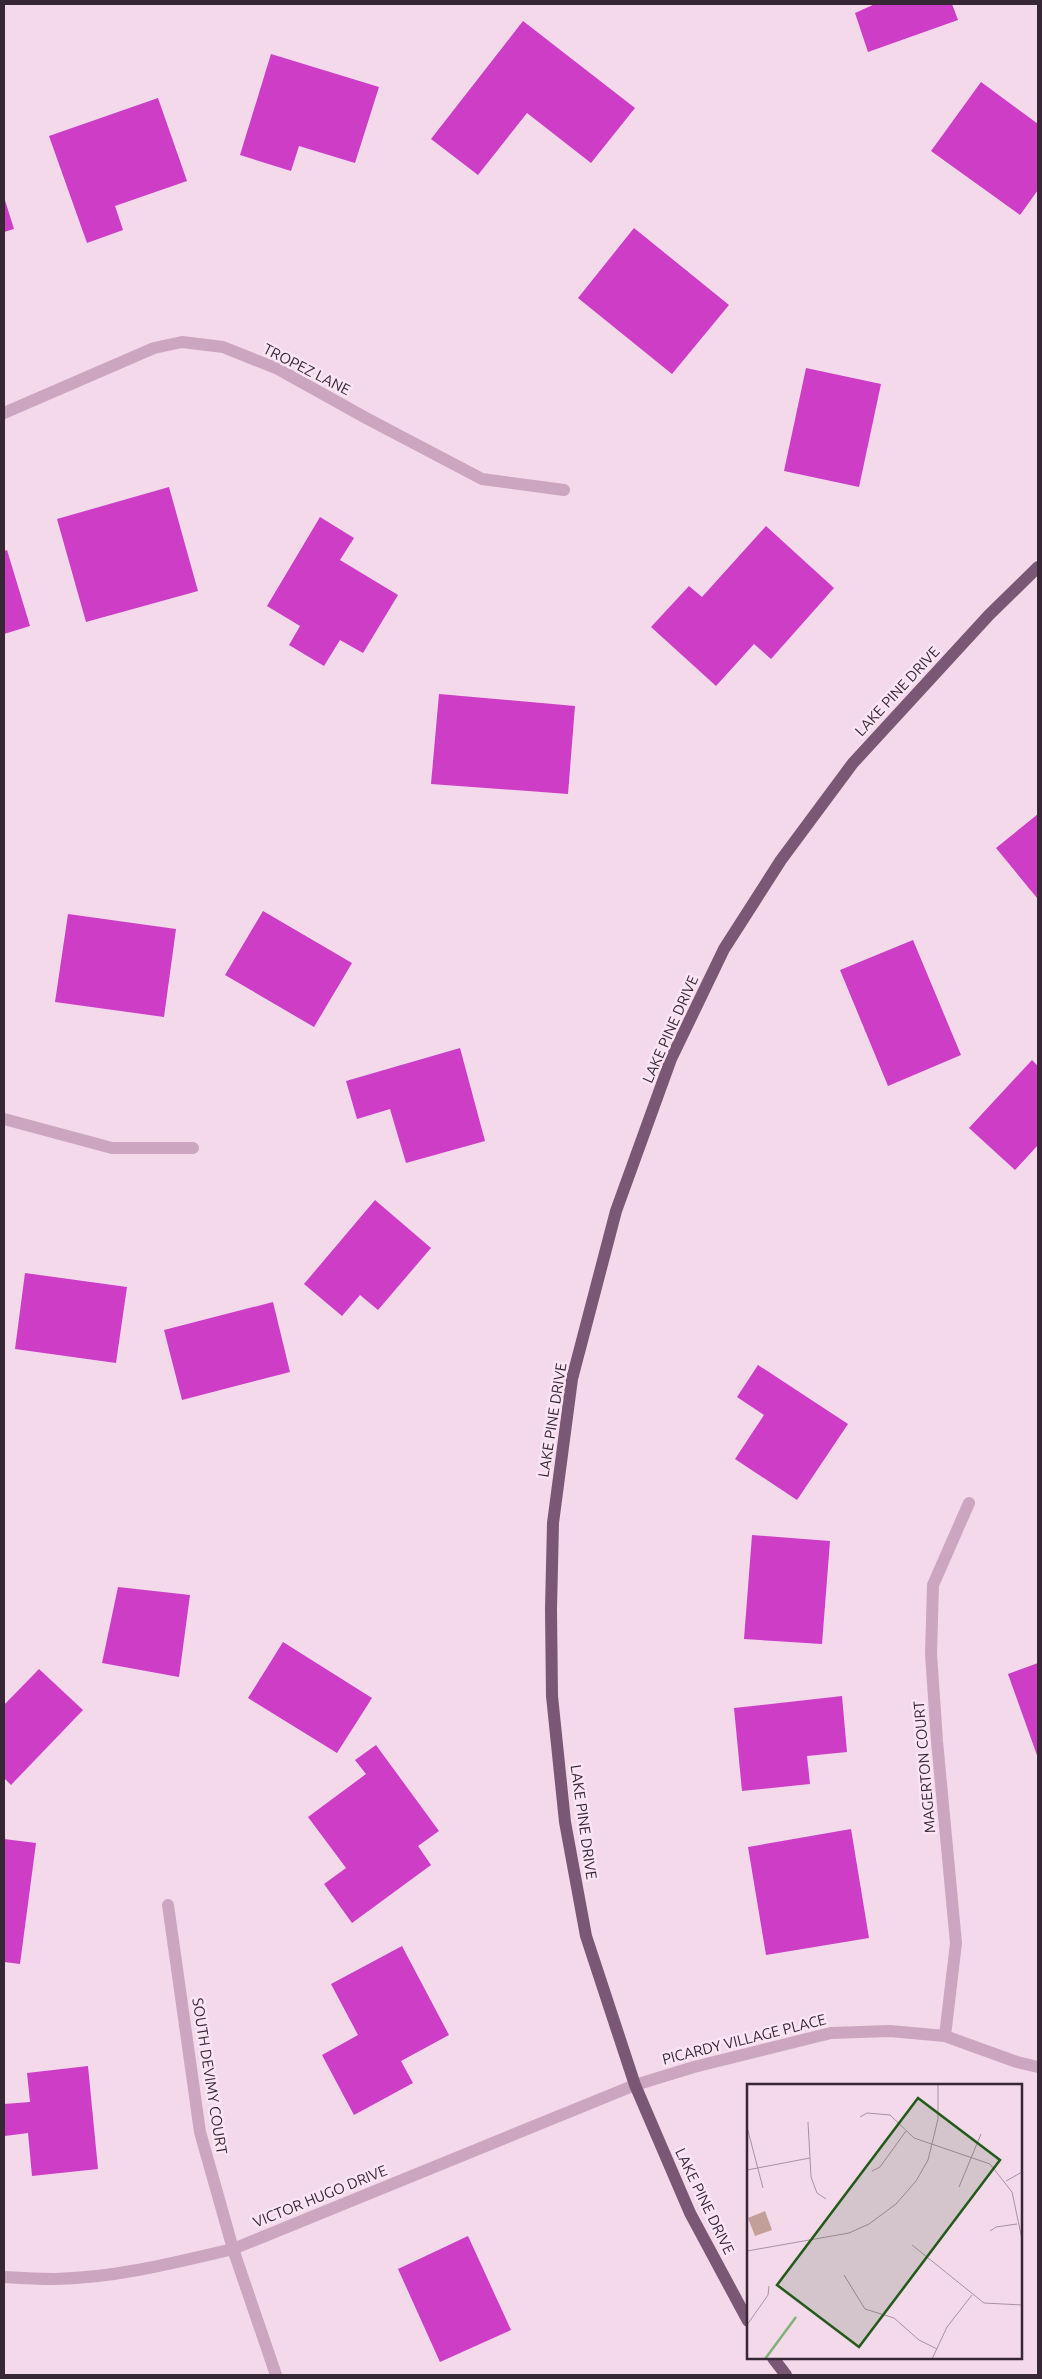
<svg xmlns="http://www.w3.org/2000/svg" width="1042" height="2379" viewBox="0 0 1042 2379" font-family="Ubuntu,sans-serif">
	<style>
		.building { fill: #cd3dc6 }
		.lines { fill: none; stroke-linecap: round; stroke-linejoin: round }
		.minor { stroke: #cca5c1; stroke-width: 12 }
		.major { stroke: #7a5775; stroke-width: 12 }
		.labels { text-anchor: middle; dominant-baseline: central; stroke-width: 5; stroke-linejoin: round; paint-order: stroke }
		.street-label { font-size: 15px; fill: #372735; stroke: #fae6f3 }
		.inset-river { fill: none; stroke: #80b277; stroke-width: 2.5 }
		.inset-road { fill: none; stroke: #a892a2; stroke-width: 1 }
		.view { fill: #225a1a; fill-opacity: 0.15; stroke: #225a1a; stroke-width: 2.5 }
		.inset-edge { fill: none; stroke: #372735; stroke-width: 2.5 }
	</style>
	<rect width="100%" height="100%" fill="#f3d9ea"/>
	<!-- building -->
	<path class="building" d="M875,4H952L958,20L868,52L855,13Z
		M523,21L635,108L591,163L527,113L478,175L431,139Z
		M271,54L379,87L355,163L299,146L291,171L240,155Z
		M981,82L1038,124V190L1020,215L931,151Z
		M158,98L187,181L115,206L123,230L87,243L49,136Z
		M4,197L14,229L4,232Z
		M634,228L729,305L672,374L578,298Z
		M806,368L881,384L859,487L784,471Z
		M169,487L198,591L86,622L57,519Z
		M320,517L354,538L340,560L398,595L363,653L340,640L324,666L289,645L300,626L267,606Z
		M766,526L834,588L771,659L754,644L716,686L651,627L689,586L702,597Z
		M7,550L30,626L4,634V551Z
		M439,694L575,706L568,794L431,784Z
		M1038,814V897L1037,898L996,848Z
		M263,911L352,963L314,1027L225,975Z
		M68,914L176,929L164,1017L55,1002Z
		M913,940L961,1055L888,1086L840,970Z
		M460,1048L485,1141L406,1163L390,1109L357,1119L346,1081Z
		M1032,1060L1038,1066V1145L1015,1170L969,1128Z
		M375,1200L431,1248L378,1310L360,1295L342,1316L304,1284Z
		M25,1273L127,1287L116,1363L15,1349Z
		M273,1302L290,1372L182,1400L164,1330Z
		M758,1365L848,1424L797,1500L735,1459L764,1415L737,1397Z
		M752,1535L830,1541L822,1644L744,1639Z
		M118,1587L190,1595L179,1677L102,1663Z
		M283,1642L372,1698L337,1753L248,1698Z
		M1038,1663V1758L1008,1674Z
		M39,1669L83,1710L11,1785L4,1778V1705Z
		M842,1696L847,1752L807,1756L810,1784L742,1791L734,1708Z
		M376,1745L439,1831L418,1846L431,1865L352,1923L324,1884L346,1868L308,1817L366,1774L355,1760Z
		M851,1829L869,1938L766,1955L748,1847Z
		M4,1839L36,1843L20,1964L4,1962Z
		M402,1946L449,2035L401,2061L413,2083L354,2115L322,2055L358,2035L331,1984Z
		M88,2066L98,2169L32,2176L28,2133L5,2136L4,2104L30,2102L27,2073Z
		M468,2236L511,2330L440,2362L398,2269Z"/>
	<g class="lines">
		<!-- minor -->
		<path class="minor" d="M4,413L154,348L182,342L223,347L278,369L366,418L482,479L564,490
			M4,1119L112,1148H193
			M168,1905L200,2132L233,2249L276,2375
			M945,2036L956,1943L937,1741L931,1654L933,1585L969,1503
			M4,2277C20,2278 37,2279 54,2279C114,2278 174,2263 233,2249L635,2085L694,2067L831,2033L890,2031L945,2036L1017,2062L1038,2067"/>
		<!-- major -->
		<path class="major" d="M748,2321L690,2213L635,2085L586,1936L565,1822L552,1696L551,1609L553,1523L572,1379L616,1211L671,1059L724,949L781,860L853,763L989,615L1038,567
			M773,2358L786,2375"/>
	</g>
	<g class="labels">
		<!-- street labels -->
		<g class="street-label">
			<text transform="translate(307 369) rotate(27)">TROPEZ LANE</text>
			<text transform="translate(897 691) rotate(-47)">LAKE PINE DRIVE</text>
			<text transform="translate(670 1029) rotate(-66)">LAKE PINE DRIVE</text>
			<text transform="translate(552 1420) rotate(-81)">LAKE PINE DRIVE</text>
			<text transform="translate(924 1767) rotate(-95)">MAGERTON COURT</text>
			<text transform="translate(584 1822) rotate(82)">LAKE PINE DRIVE</text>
			<text transform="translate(744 2039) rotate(-14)">PICARDY VILLAGE PLACE</text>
			<text transform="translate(210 2076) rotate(81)">SOUTH DEVIMY COURT</text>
			<text transform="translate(320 2196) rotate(-22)">VICTOR HUGO DRIVE</text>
			<text transform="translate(705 2201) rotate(64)">LAKE PINE DRIVE</text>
		</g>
	</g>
	<!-- overview -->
	<g transform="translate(747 2084)">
		<rect width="275" height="275" fill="#f3d9ea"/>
		<path d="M18,127L25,146L8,152L1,134Z" fill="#c39f99"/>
		<path class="inset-river" d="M18,275L49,233"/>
		<path class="inset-road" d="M113,33L120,29L143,31L167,54L243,80L265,108L275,155M61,38L64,93L70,109L79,115M0,43L16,104M0,86L63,74M125,87L133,83L159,47M259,97L275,88M212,103L234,50M243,147L249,143L270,140M165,161L237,219L275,221M0,167L102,149L122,140L149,120L169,97L181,76L191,35V0M97,191L118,225L147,234L172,256L190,265M0,241L21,211L22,202M185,275L200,243L225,211"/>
		<path class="view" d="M171,14L253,76L112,263L30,201Z"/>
		<rect width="275" height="275" class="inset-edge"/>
	</g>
	<!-- border -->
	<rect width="1042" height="2379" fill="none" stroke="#372735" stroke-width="10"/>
</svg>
